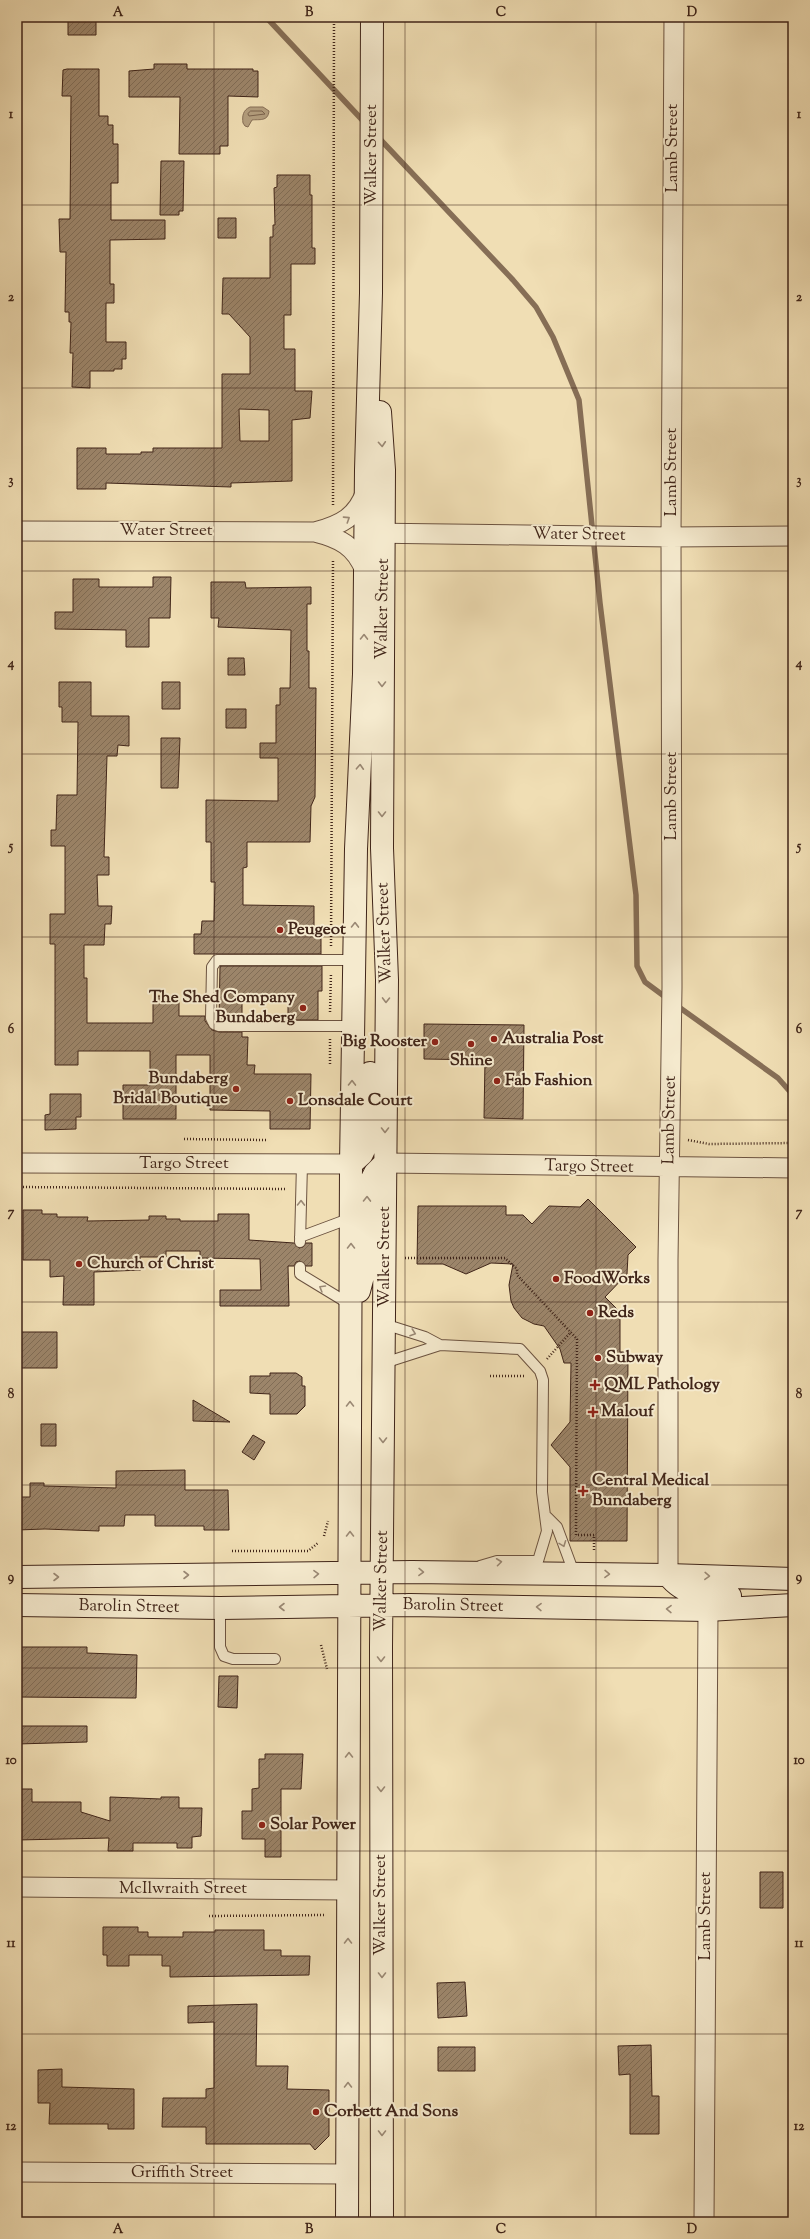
<svg xmlns="http://www.w3.org/2000/svg" width="810" height="2239" viewBox="0 0 810 2239" font-family="'Sorts Mill Goudy',serif">
	<style>
		.water { fill: #b49f7f; stroke: #866e56 }
		.lines { fill: none; stroke-linecap: round; stroke-linejoin: round }
		.shore { stroke: #7a624c; stroke-width: 1 }
		.stream { stroke: #866e56; stroke-width: 5.5 }
		.building { fill: url(#building-hatch); stroke: #402519; fill-rule: evenodd }
		.lane-casing { stroke: #6c5340; stroke-width: 12 }
		.street-casing { stroke: #6c5340; stroke-width: 21 }
		.secondary-casing { stroke: #402519; stroke-width: 24 }
		.path { stroke: #402519; stroke-width: 2.5; stroke-dasharray: 1 2; stroke-linecap: butt }
		.lane { stroke: #f5eace; stroke-width: 10 }
		.street { stroke: #f5eace; stroke-width: 19 }
		.secondary { stroke: #f5eace; stroke-width: 22 }
		.oneway { stroke: #9a8874 }
		.grid { fill: none; stroke: #402519; stroke-width: 1; stroke-opacity: 0.55 }
		.poi-dot { fill: #8f2418; stroke: #f5eace; stroke-width: 1.5 }
		.labels { text-anchor: middle; dominant-baseline: central; stroke-width: 4; stroke-linejoin: round; paint-order: stroke }
		.street-label { font-size: 17px; fill: #402519; stroke: #f5eace }
		.poi-label { font-size: 17px; font-weight: bold; fill: #402519; stroke: #f5eace; text-anchor: start }
		.neatline { fill: none; stroke: #402519; stroke-width: 1.5 }
		.grid-label { font-size: 13px; text-anchor: middle; font-weight: bold; fill: #402519 }
	</style>
	<defs>
		<pattern id="building-hatch" width="6" height="6" patternUnits="userSpaceOnUse"><rect width="6" height="6" fill="#9c856a"/><path d="M-1 1l2-2M0 6l6-6M5 7l2-2" fill="none" stroke="#816d56"/></pattern>
	</defs>
	<rect width="100%" height="100%" fill="#f0deb4"/>
	<filter id="stains"><feTurbulence type="fractalNoise" baseFrequency=".005" numOctaves="4"/><feColorMatrix values="0 0 0 0 .2 0 0 0 0 .09 0 0 0 0 .02 0 0 0 .5 -.17"/></filter>
	<radialGradient id="worn" r=".72"><stop offset=".6" stop-color="#630" stop-opacity="0"/><stop offset="1" stop-color="#630" stop-opacity=".3"/></radialGradient>
	<!-- water -->
	<path class="water" d="M250,107H263L269,111C268,122 259,119 252,120L248,127L245,126L243,123C242,116 243,110 250,107Z"/>
	<g class="lines">
		<!-- shore -->
		<path class="shore" d="M251,111H262L265,114L249,116L248,114Z"/>
		<!-- stream -->
		<path class="stream" d="M266,17L366,124
			M378,137L513,280L536,307L553,337L579,400L600,603L636,895L637,966L645,982L668,999
			M676,1005L778,1078L793,1095"/>
	</g>
	<!-- building -->
	<path class="building" d="M68,17H96V35H68Z
		M154,64H187V69H253V71H258V97L228,96V146H220V154H179L180,97H129V71L154,69Z
		M67,69H99V116H108V125H113V144H118V183H111V220H165V239L110,240V284H114V303H106V342H126V359H122V369H114V371H90V388L72,387L73,353H70L71,322H69V312H65L66,252H60L59,219H70L71,96H62L63,70Z
		M161,161H184L183,211H179V215H160Z
		M277,175H310V195H312V248H315V264H291V315H284V349H295V391H312L310,418L292,420V481L231,483V487L106,483V489H77V448H106V454H141V452H153V448H222V374H250V337L229,314H222L223,278H270V237H273V225H275L274,188L277,187ZM239,409L269,410V441H240Z
		M218,218H236V238H218Z
		M153,577H171L170,618H149V647H126V630L55,629V612H73V579H99V587H153Z
		M211,582H245L246,588L311,587V604H307V651H309V688H316L315,797L311,806L310,842H247V867L243,868V905L314,906V930H321V954H194V934H201L202,921H214L215,882H211V842H206V800L278,801V758H260V743H276V705H280V688H290L291,630L218,627L219,618H211Z
		M228,658H244L245,675H228Z
		M59,682H91V716H129V746L118,745L117,756H107L104,857H109V875H97L98,906H112L111,924H105L104,945H84V978H87V1023H153V996H179V1016H205V1021L212,1030L219,1032H242V1037H248L247,1065H255L254,1074H311L310,1129H270V1111L210,1110V1055H176V1119H123V1085H150V1051H78V1065H55V944H50V914H65V846H51V830H56L57,795H77L78,722H62V707H59Z
		M162,682H180V709H162Z
		M226,709H246V728H226Z
		M161,738H180L178,788H161Z
		M220,966H322V991H318V1020H288V997H242V1020L219,1019Z
		M424,1024L524,1025L523,1119L484,1118L485,1060L424,1059Z
		M50,1094H81V1117H76V1129L45,1130V1115L50,1114Z
		M588,1199L636,1247L628,1255L627,1274L605,1297L620,1312V1352H628L627,1541H570V1467L551,1445L570,1422L571,1363H564L560,1349L544,1326L534,1324L522,1318L514,1308L511,1301L509,1285L513,1264L491,1263L466,1274L443,1264H417L418,1206H506V1215H523L532,1224L549,1206L580,1207Z
		M23,1210H42V1214H57V1217H88L87,1221L149,1220V1216H166V1219H180V1221H218V1214H249V1240L294,1243L299,1248L303,1247L306,1243H312V1266H306L300,1261L296,1262L294,1266H288L289,1306H220V1290H261L260,1259L200,1258V1251H166V1257H140L141,1270L94,1272V1305H63L64,1276L50,1277V1260H23Z
		M17,1332H57V1368H17Z
		M270,1373H296L302,1377V1386H305V1406L297,1414H270V1394L250,1393V1376H270Z
		M193,1400L230,1422L193,1421Z
		M41,1424H56V1446H41Z
		M253,1435L265,1442L254,1460L242,1452Z
		M185,1470V1490H228L229,1530H204V1526H155V1515H125L124,1526H99V1531L45,1529L17,1530V1497H30V1483H44V1486L116,1488V1471Z
		M17,1647H87V1653L137,1655L136,1698L17,1697Z
		M219,1676H238L237,1708L218,1707Z
		M17,1726H87V1742L17,1744Z
		M265,1754H303L301,1789H281V1857H265V1839H242V1811H252V1789L259,1788V1759H265Z
		M17,1789H32V1802H81V1812L110,1821V1797L161,1799V1797H179V1808H202L201,1836L192,1837V1848H177V1843H133V1851H108L109,1838L17,1840Z
		M760,1872H783V1908H760Z
		M103,1927H138V1932H148V1937H183V1932H215V1930H264V1950H281V1956H310L309,1975L170,1977V1966H162V1955H129V1966H107V1955H103Z
		M465,1982L467,2016L438,2018L437,1983Z
		M257,2004L256,2066H288L287,2089L329,2090V2136L315,2150L310,2144H206V2127H162L163,2098H206V2089L214,2088V2022L188,2023V2006Z
		M651,2045L652,2096H659V2134H630V2074L619,2075L618,2046Z
		M438,2047H475V2071H438Z
		M62,2069V2087L134,2089V2129H108V2124H49L50,2103H38V2070Z"/>
	<g class="lines">
		<defs>
			<path id="lane" d="M354,1026H219L214,1024L211,1018L212,967L217,960H354
				M300,1237L351,1218
				M300,1242L302,1164
				M300,1267V1274L351,1305
				M384,1324L425,1337L440,1345L520,1349L540,1371L543,1380L542,1492L547,1531L538,1561H497L480,1566
				M384,1363L440,1345
				M547,1517L557,1527L574,1573
				M220,1608V1647L224,1656L233,1659H275"/>
			<path id="street" d="M17,531L315,532C339,538 356,546 365,571
				M315,532C341,525 357,517 366,491
				M368,533L671,537L793,536
				M17,1163L351,1164
				M385,1163L793,1168
				M668,1575V1260L672,987L671,537L674,17
				M17,1887L348,1890
				M17,2172L347,2174
				M704,2222L708,1610"/>
			<path id="secondary" d="M380,412L384,470L382,848L387,980L381,1647L382,2222
				M351,1164L362,1154L368,1141L370,1073
				M359,1291L367,1261L368,1187L375,1173L385,1163
				M668,1575C684,1596 706,1596 730,1596
				M17,1577L412,1572L668,1575L793,1579
				M17,1605L220,1608L410,1605L708,1610L793,1605
				M347,2222L351,1164L356,849L364,674L366,470L371,293L372,17"/>
		</defs>
		<!-- lane casing -->
		<use href="#lane" class="lane-casing"/>
		<!-- street casing -->
		<use href="#street" class="street-casing"/>
		<!-- secondary casing -->
		<use href="#secondary" class="secondary-casing"/>
		<!-- path -->
		<path class="path" d="M333,505L334,17
			M331,946L333,559
			M330,1012L331,973
			M330,1064V1039
			M184,1139L266,1140
			M688,1140L709,1144L793,1143
			M17,1187L287,1189
			M405,1258H505L517,1269V1275L577,1339L576,1535H594V1551
			M547,1359L571,1332
			M490,1376H525
			M324,1536L328,1521
			M232,1551H308L318,1543
			M321,1645L327,1669
			M209,1916L326,1915"/>
		<!-- lane -->
		<use href="#lane" class="lane"/>
		<!-- street -->
		<use href="#street" class="street"/>
		<!-- secondary -->
		<use href="#secondary" class="secondary"/>
	</g>
	<!-- one-way arrows -->
	<defs><path id="oneway-chevron" d="M-2-3.5L2.5 0L-2 3.5" fill="none" stroke-width="1.6" stroke-linecap="round" stroke-linejoin="round"/></defs>
	<g class="oneway">
		<use href="#oneway-chevron" transform="translate(382 444) rotate(86)"/>
		<use href="#oneway-chevron" transform="translate(347 519) rotate(-33)"/>
		<use href="#oneway-chevron" transform="translate(364 637) rotate(-89)"/>
		<use href="#oneway-chevron" transform="translate(382 684) rotate(90)"/>
		<use href="#oneway-chevron" transform="translate(360 767) rotate(-87)"/>
		<use href="#oneway-chevron" transform="translate(382 814) rotate(90)"/>
		<use href="#oneway-chevron" transform="translate(355 925) rotate(-89)"/>
		<use href="#oneway-chevron" transform="translate(386 1000) rotate(91)"/>
		<use href="#oneway-chevron" transform="translate(352 1083) rotate(-89)"/>
		<use href="#oneway-chevron" transform="translate(385 1130) rotate(90)"/>
		<use href="#oneway-chevron" transform="translate(367 1199) rotate(-89)"/>
		<use href="#oneway-chevron" transform="translate(301 1203) rotate(-89)"/>
		<use href="#oneway-chevron" transform="translate(351 1246) rotate(-90)"/>
		<use href="#oneway-chevron" transform="translate(322 1288) rotate(-149)"/>
		<use href="#oneway-chevron" transform="translate(413 1333) rotate(19)"/>
		<use href="#oneway-chevron" transform="translate(350 1404) rotate(-90)"/>
		<use href="#oneway-chevron" transform="translate(383 1440) rotate(90)"/>
		<use href="#oneway-chevron" transform="translate(350 1534) rotate(-90)"/>
		<use href="#oneway-chevron" transform="translate(563 1544) rotate(69)"/>
		<use href="#oneway-chevron" transform="translate(499 1562) rotate(-7)"/>
		<use href="#oneway-chevron" transform="translate(421 1572) rotate(1)"/>
		<use href="#oneway-chevron" transform="translate(316 1574) rotate(-1)"/>
		<use href="#oneway-chevron" transform="translate(607 1574) rotate(1)"/>
		<use href="#oneway-chevron" transform="translate(186 1575)"/>
		<use href="#oneway-chevron" transform="translate(707 1576) rotate(2)"/>
		<use href="#oneway-chevron" transform="translate(56 1577)"/>
		<use href="#oneway-chevron" transform="translate(282 1607) rotate(180)"/>
		<use href="#oneway-chevron" transform="translate(539 1607) rotate(-179)"/>
		<use href="#oneway-chevron" transform="translate(669 1609) rotate(-179)"/>
		<use href="#oneway-chevron" transform="translate(381 1659) rotate(90)"/>
		<use href="#oneway-chevron" transform="translate(349 1755) rotate(-90)"/>
		<use href="#oneway-chevron" transform="translate(381 1789) rotate(90)"/>
		<use href="#oneway-chevron" transform="translate(348 1941) rotate(-90)"/>
		<use href="#oneway-chevron" transform="translate(382 1975) rotate(90)"/>
		<use href="#oneway-chevron" transform="translate(348 2085) rotate(-90)"/>
		<use href="#oneway-chevron" transform="translate(382 2133) rotate(90)"/>
	</g>
	<!-- grid -->
	<path class="grid" d="M214,17V2222M405,17V2222M596,17V2222M17,205H793M17,388H793M17,571H793M17,754H793M17,937H793M17,1120H793M17,1302H793M17,1485H793M17,1668H793M17,1851H793M17,2034H793"/>
	<!-- markers -->
	<g class="poi-dot">
		<circle cx="280" cy="930" r="4"/>
		<circle cx="303" cy="1008" r="4"/>
		<circle cx="494" cy="1039" r="4"/>
		<circle cx="435" cy="1042" r="4"/>
		<circle cx="471" cy="1044" r="4"/>
		<circle cx="497" cy="1081" r="4"/>
		<circle cx="236" cy="1089" r="4"/>
		<circle cx="290" cy="1101" r="4"/>
		<circle cx="79" cy="1264" r="4"/>
		<circle cx="556" cy="1279" r="4"/>
		<circle cx="590" cy="1313" r="4"/>
		<circle cx="598" cy="1358" r="4"/>
		<path d="M593 1379h4v4h4v4h-4v4h-4v-4h-4v-4h4z"/>
		<path d="M591 1406h4v4h4v4h-4v4h-4v-4h-4v-4h4z"/>
		<path d="M581 1485h4v4h4v4h-4v4h-4v-4h-4v-4h4z"/>
		<circle cx="262" cy="1825" r="4"/>
		<circle cx="316" cy="2112" r="4"/>
	</g>
	<g class="labels">
		<!-- street labels -->
		<g class="street-label">
			<text transform="translate(673 148) rotate(-90)">Lamb Street</text>
			<text transform="translate(372 155) rotate(-90)">Walker Street</text>
			<text transform="translate(672 472) rotate(-90)">Lamb Street</text>
			<text x="166" y="531">Water Street</text>
			<text transform="translate(579 535) rotate(1)">Water Street</text>
			<text transform="translate(383 609) rotate(-89)">Walker Street</text>
			<text transform="translate(672 796) rotate(-90)">Lamb Street</text>
			<text transform="translate(385 933) rotate(-92)">Walker Street</text>
			<text transform="translate(670 1120) rotate(-89)">Lamb Street</text>
			<text x="184" y="1164">Targo Street</text>
			<text transform="translate(589 1167) rotate(1)">Targo Street</text>
			<text transform="translate(385 1257) rotate(-90)">Walker Street</text>
			<text transform="translate(382 1581) rotate(-89)">Walker Street</text>
			<text transform="translate(453 1606) rotate(1)">Barolin Street</text>
			<text transform="translate(129 1607) rotate(1)">Barolin Street</text>
			<text x="183" y="1889">McIlwraith Street</text>
			<text transform="translate(381 1905) rotate(-90)">Walker Street</text>
			<text transform="translate(706 1916) rotate(-90)">Lamb Street</text>
			<text x="182" y="2173">Griffith Street</text>
		</g>
		<!-- poi labels -->
		<g class="poi-label">
			<text x="288" y="930">Peugeot</text>
			<text x="295" y="998" text-anchor="end">The Shed Company<tspan x="295" dy="20">Bundaberg</tspan></text>
			<text x="502" y="1039">Australia Post</text>
			<text x="427" y="1042" text-anchor="end">Big Rooster</text>
			<text x="471" y="1061" text-anchor="middle">Shine</text>
			<text x="228" y="1079" text-anchor="end">Bundaberg<tspan x="228" dy="20">Bridal Boutique</tspan></text>
			<text x="505" y="1081">Fab Fashion</text>
			<text x="298" y="1101">Lonsdale Court</text>
			<text x="87" y="1264">Church of Christ</text>
			<text x="564" y="1279">FoodWorks</text>
			<text x="598" y="1313">Reds</text>
			<text x="606" y="1358">Subway</text>
			<text x="604" y="1385">QML Pathology</text>
			<text x="601" y="1412">Malouf</text>
			<text x="592" y="1481">Central Medical<tspan x="592" dy="20">Bundaberg</tspan></text>
			<text x="270" y="1825">Solar Power</text>
			<text x="324" y="2112">Corbett And Sons</text>
		</g>
	</g>
	<!-- margin -->
	<rect width="810" height="2239" fill="none" stroke="#f0deb4" stroke-width="44"/>
	<rect x="22" y="22" width="766" height="2195" class="neatline"/>
	<g class="grid-label">
		<text x="118" y="16">A</text>
		<text x="309" y="16">B</text>
		<text x="501" y="16">C</text>
		<text x="692" y="16">D</text>
		<text x="11" y="118">1</text>
		<text x="799" y="118">1</text>
		<text x="11" y="301">2</text>
		<text x="799" y="301">2</text>
		<text x="11" y="484">3</text>
		<text x="799" y="484">3</text>
		<text x="11" y="667">4</text>
		<text x="799" y="667">4</text>
		<text x="11" y="850">5</text>
		<text x="799" y="850">5</text>
		<text x="11" y="1033">6</text>
		<text x="799" y="1033">6</text>
		<text x="11" y="1216">7</text>
		<text x="799" y="1216">7</text>
		<text x="11" y="1398">8</text>
		<text x="799" y="1398">8</text>
		<text x="11" y="1581">9</text>
		<text x="799" y="1581">9</text>
		<text x="11" y="1764">10</text>
		<text x="799" y="1764">10</text>
		<text x="11" y="1947">11</text>
		<text x="799" y="1947">11</text>
		<text x="11" y="2130">12</text>
		<text x="799" y="2130">12</text>
		<text x="118" y="2233">A</text>
		<text x="309" y="2233">B</text>
		<text x="501" y="2233">C</text>
		<text x="692" y="2233">D</text>
	</g>
	<rect width="100%" height="100%" filter="url(#stains)"/>
	<rect width="100%" height="100%" fill="url(#worn)"/>
</svg>
